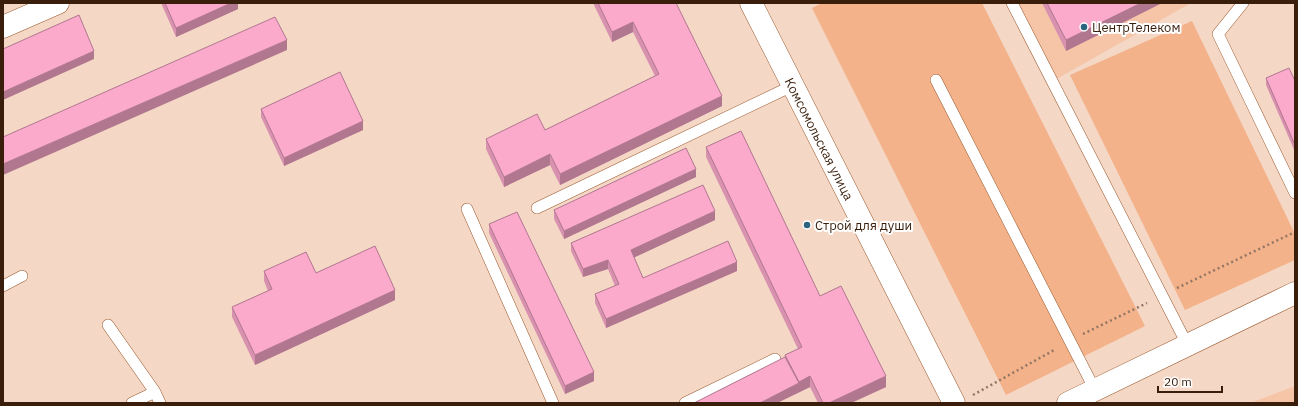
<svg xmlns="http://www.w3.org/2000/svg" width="1298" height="406" viewBox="0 0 1298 406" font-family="'IBM Plex Sans',sans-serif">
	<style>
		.built { fill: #f6c5a8 }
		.green { fill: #f3b28a }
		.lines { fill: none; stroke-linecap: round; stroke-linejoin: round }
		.lane-casing { stroke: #9a592d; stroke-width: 12 }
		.street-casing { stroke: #9a592d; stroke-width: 23 }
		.secondary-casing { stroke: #9a592d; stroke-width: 23 }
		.path { stroke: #937664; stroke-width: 2.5; stroke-dasharray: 2 3; stroke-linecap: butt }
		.lane { stroke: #fff; stroke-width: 11 }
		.street { stroke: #fff; stroke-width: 22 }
		.secondary { stroke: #fff; stroke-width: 22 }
		.wall { fill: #d892af }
		.shaded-wall { fill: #b0778f }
		.building { fill: #fbaacc; stroke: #b0778f }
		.poi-dot { fill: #2c637e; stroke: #fff; stroke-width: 1.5 }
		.labels { text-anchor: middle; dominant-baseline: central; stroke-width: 4; stroke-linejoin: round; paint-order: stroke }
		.poi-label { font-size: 13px; fill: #391e0b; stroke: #fff; text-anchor: start }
		.street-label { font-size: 13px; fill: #391e0b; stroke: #fff }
	</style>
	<rect width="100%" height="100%" fill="#f5d7c5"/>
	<!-- built -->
	<path class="built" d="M1010,3H1191L1053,81Z
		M1295,386V403H1250Z"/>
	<!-- green -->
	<path class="green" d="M822,3H982L1145,326L1006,395L812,8Z
		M1192,21L1295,234V260L1185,310L1070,75Z"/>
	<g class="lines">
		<defs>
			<path id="lane" d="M1012,3L1188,346
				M1243,3L1218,34L1295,193
				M936,80L1095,390
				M537,208L792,86
				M467,209L553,403
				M3,286L22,276
				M108,325L155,392L132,403
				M155,392L160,403
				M685,403L775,359"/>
			<path id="street" d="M3,27L58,3"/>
			<path id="secondary" d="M751,3L954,403
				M1068,403L1295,293"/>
		</defs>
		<!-- lane casing -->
		<use href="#lane" class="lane-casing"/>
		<!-- street casing -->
		<use href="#street" class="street-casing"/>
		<!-- secondary casing -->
		<use href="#secondary" class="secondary-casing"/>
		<!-- path -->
		<path class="path" d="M1177,288L1295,232
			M1083,334L1147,303
			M973,395L1056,349"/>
		<!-- lane -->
		<use href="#lane" class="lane"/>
		<!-- street -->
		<use href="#street" class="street"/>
		<!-- secondary -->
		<use href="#secondary" class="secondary"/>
	</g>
	<!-- wall -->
	<path class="wall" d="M161,3H238V9L176,37Z
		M593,3H676L722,106L560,185L550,165L504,187L486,149V139L545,130L655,76L633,32L612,42Z
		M1042,3H1162L1066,51Z
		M1266,78L1295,81V152L1266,85Z
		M261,109L363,130L284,166L261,117Z
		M706,147L820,296L886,387L851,403H818L810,387L777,403L785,355L798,349L706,157Z
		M696,177L564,239L554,219V210Z
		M715,220L634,257L643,278L737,271L606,328L595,303V294L615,286L608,269L583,277L571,251V243Z
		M489,224L594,381L565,394L489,233Z
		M264,271L316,273L395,300L255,365L232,317V307L268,291L264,281Z"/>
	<!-- shaded-wall -->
	<path class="shaded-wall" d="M231,3H238V9L176,37V28Z
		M1141,3H1162L1066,51V40Z
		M633,22V32L612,42V32Z
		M287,40V50L3,175V164Z
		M94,51V59L3,100V92Z
		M722,96V106L560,185V174Z
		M363,121V130L284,166V158Z
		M550,154V165L504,187V177Z
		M696,169V177L564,239V231Z
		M715,211V220L631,259V250Z
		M608,260V269L583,277V269Z
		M737,262V271L606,328V319Z
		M395,290V300L255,365V355Z
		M594,372V381L565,394V386Z
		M810,376V387L777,403H760L799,383V382Z
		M886,376V387L851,403H829Z"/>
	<!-- building -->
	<path class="building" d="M165,3H231L176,28Z
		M598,3H676L722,96L560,174L550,154L504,177L486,139L537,114L545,130L659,74L633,22L612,32Z
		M1047,3H1141L1066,40Z
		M79,15L94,51L3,92V49Z
		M275,17L287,40L3,164V137Z
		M1289,68L1295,81V145L1266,78Z
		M340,72L363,121L284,158L261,109Z
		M741,131L820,296L841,286L886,376L829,403H823L810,376L799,382L785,355L802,347L706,147Z
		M686,148L696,169L564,231L554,210Z
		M703,185L715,211L631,250L643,278L728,241L737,262L606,319L595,294L619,284L608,260L583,269L571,243Z
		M517,212L594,372L565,386L489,224Z
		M375,246L395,290L255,355L232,307L272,289L264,271L306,252L316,273Z
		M785,357L799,383L760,403H694Z"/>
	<!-- markers -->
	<g class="poi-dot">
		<circle cx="1084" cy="27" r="4"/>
		<circle cx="807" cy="225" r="4"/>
	</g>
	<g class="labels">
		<!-- poi labels -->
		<g class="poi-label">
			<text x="1092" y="27">ЦентрТелеком</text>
			<text x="815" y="225">Строй для души</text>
		</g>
		<!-- street labels -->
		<g class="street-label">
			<text transform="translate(819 139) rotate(63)">Комсомольская улица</text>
		</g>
	</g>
	<!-- border -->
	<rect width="1298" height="406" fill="none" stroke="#391e0b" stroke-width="8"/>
	<!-- scale -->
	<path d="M1158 386v6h64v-6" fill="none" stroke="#391e0b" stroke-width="2"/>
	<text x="1164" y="386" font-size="12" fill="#391e0b" stroke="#ffffff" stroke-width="3" paint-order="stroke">20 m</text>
</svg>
